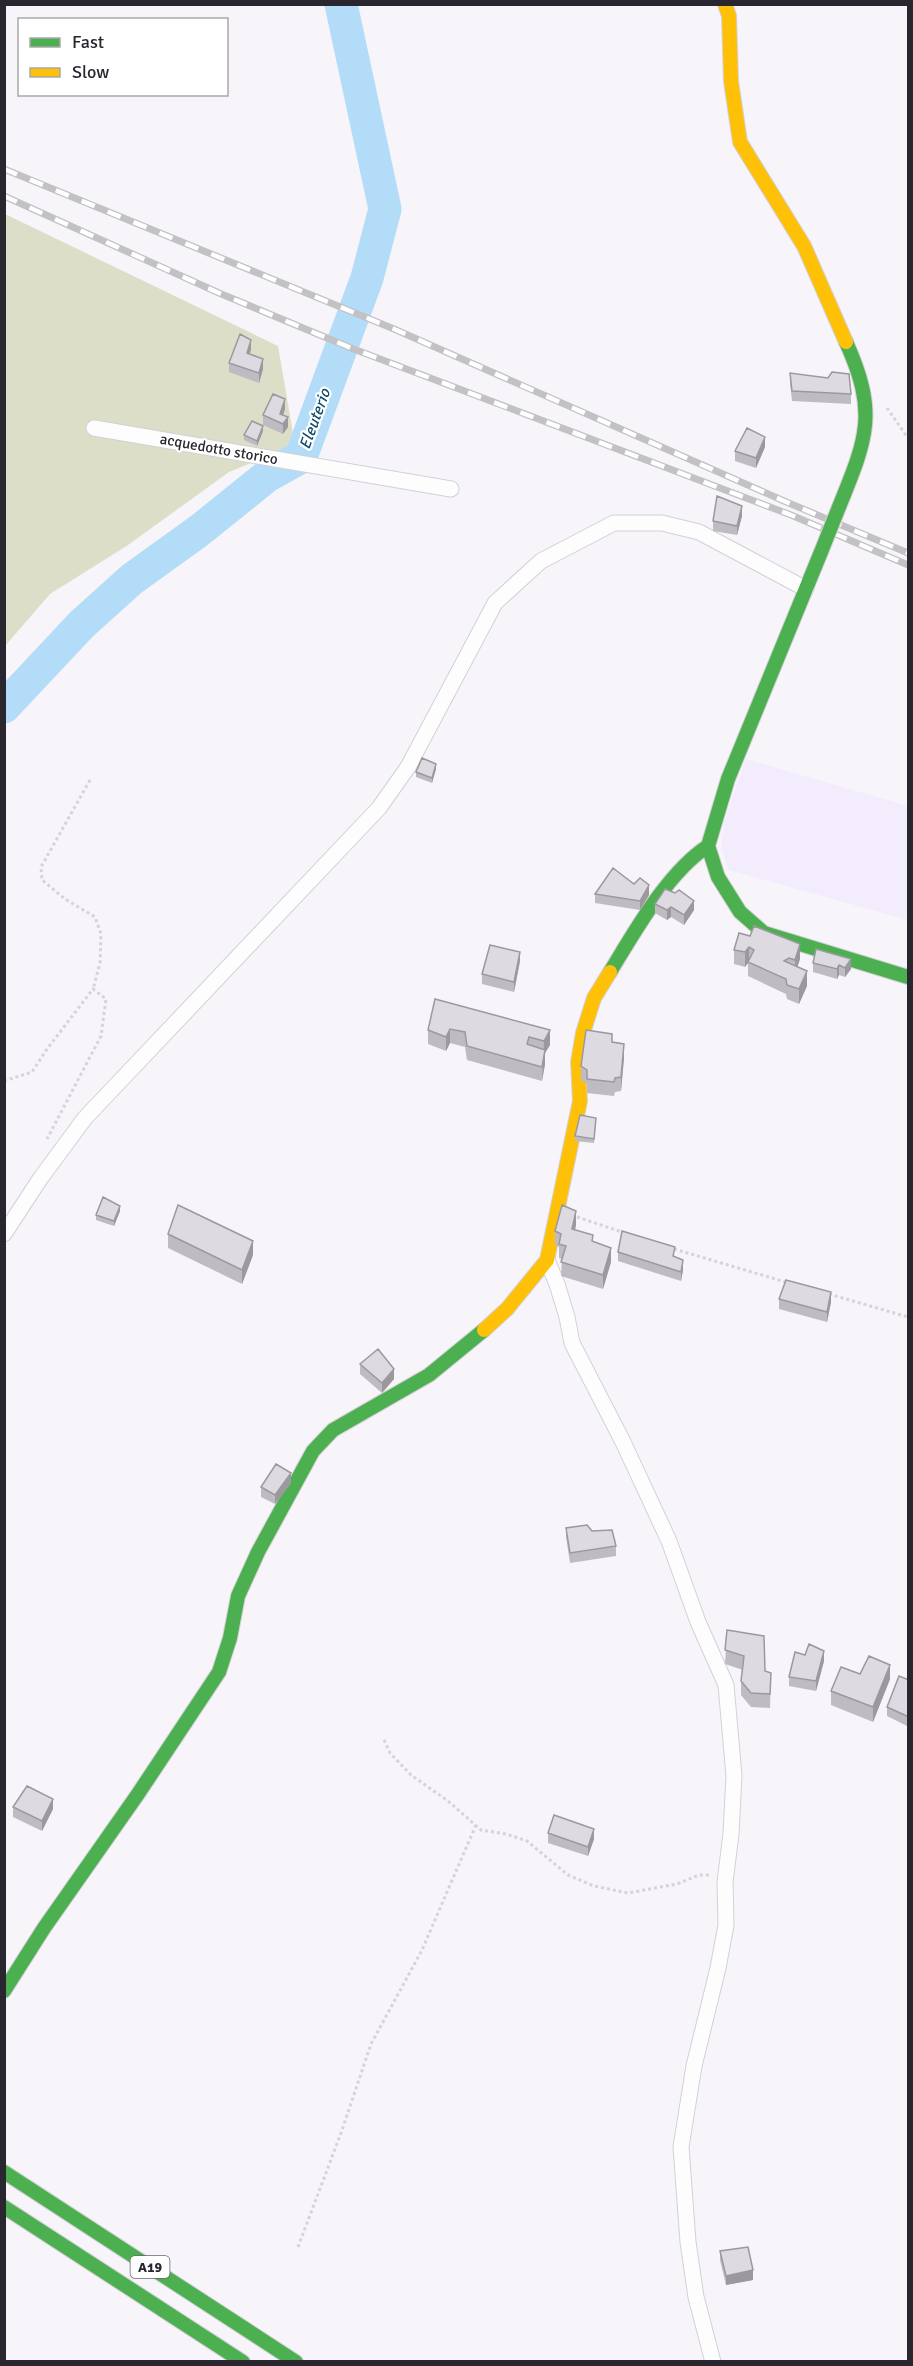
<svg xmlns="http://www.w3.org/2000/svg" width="913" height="2366" viewBox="0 0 913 2366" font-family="Signika,sans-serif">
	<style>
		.built { fill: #f3ecfd }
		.green { fill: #dcdec7 }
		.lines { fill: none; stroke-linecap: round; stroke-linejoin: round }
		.river { stroke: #b3dcf9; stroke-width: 33 }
		.street-casing { stroke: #d3d0d7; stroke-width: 17 }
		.fast-casing { stroke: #d3d0d7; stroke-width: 16 }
		.slow-casing { stroke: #d3d0d7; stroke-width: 16 }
		.path { stroke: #d5d4d7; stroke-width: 3; stroke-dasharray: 3 3; stroke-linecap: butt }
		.street { stroke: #fefdfe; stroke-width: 15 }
		.fast { stroke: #4caf50; stroke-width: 14 }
		.slow { stroke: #ffc107; stroke-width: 14 }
		.rail-casing { stroke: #c2c2c4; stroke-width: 7 }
		.rail { stroke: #fff; stroke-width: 4.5; stroke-dasharray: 14; stroke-linecap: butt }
		.fast-bridge-casing { stroke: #d3d0d7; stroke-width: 16; stroke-linecap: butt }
		.fast-bridge { stroke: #4caf50; stroke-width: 14 }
		.wall { fill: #bfbbc2 }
		.shaded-wall { fill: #9b999e }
		.building { fill: #dedae1; stroke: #9b999e; stroke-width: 1.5 }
		.labels { text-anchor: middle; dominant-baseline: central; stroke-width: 4.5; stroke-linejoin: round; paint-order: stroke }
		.shield { fill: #fff; stroke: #69676d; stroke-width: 1.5 }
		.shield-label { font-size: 14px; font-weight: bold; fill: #29262f }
		.street-label { font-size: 15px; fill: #29262f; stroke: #fff }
		.water-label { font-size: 16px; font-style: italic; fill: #0e4c6b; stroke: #fff }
	</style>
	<rect width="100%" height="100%" fill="#f7f4fa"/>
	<!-- built -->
	<path class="built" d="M746,759L908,806V920L729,870L721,849L724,822Z"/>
	<!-- green -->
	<path class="green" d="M5,214L278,346L295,445L229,472L128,545L50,594L5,646Z"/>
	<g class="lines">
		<!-- river -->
		<path class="river" d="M4,707L82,624L132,579L200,530L267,476L301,457L367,278L385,209L341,4"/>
		<defs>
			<path id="street" d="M94,428L451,489
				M4,1234L40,1179L85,1118L379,808L408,767L495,603L541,561L614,523H662L699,532L806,589
				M547,1260L557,1284L567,1317L572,1343L623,1442L669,1541L698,1622L726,1685L734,1776L731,1834L725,1882L726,1925L718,1968L694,2066L681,2147L688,2242L696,2297L713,2362"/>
			<path id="fast" d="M839,507C867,438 878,413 846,342
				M821,552L728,779L708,846L718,877L740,912L764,933L908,977
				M610,972C635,931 668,872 708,846
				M4,1991L44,1928L138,1794L219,1672L230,1638L238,1596L258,1552L313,1451L333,1430L429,1375L484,1330
				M4,2172L296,2362
				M4,2207L243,2362"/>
			<path id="slow" d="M725,4L729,16L731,81L740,142L804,246L846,342
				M484,1330L507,1309L547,1260L580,1101L578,1062L583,1033L594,998L610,972"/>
		</defs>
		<!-- street casing -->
		<use href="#street" class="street-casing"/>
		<!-- fast casing -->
		<use href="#fast" class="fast-casing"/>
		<!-- slow casing -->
		<use href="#slow" class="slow-casing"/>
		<!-- path -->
		<path class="path" d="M887,408L908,438
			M90,780L41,867L42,880L65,899L95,917L101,934L100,963L93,989
			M4,1081L32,1072L47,1049L93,989L106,999L101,1036L47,1139
			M577,1217L625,1233
			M674,1249L789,1283
			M829,1294L908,1317
			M384,1740L390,1753L411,1775L448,1801L481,1830L506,1834L527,1841L568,1875L594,1886L628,1893L677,1884L699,1875H709
			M298,2247L341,2133L371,2044L422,1950L476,1825"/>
		<!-- street -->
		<use href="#street" class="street"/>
		<!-- fast -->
		<use href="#fast" class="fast"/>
		<!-- slow -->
		<use href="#slow" class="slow"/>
		<defs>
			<path id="rail" d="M4,169L394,329L784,501L908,553
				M4,196L219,293L351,348L791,515L908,565"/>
		</defs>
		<!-- rail casing -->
		<use href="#rail" class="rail-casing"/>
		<!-- rail -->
		<use href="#rail" class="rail"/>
		<defs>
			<path id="fast-bridge" d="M821,552L839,507"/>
		</defs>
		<!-- fast-bridge casing -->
		<use href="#fast-bridge" class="fast-bridge-casing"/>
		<!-- fast-bridge -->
		<use href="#fast-bridge" class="fast-bridge"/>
	</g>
	<!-- wall -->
	<path class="wall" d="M251,349L250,354L263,369L259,383L229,372V363Z
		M790,373L828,378L851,394V404L792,401L790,383Z
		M285,409L283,415L288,427L283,434L263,425V415Z
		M263,431L257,446L244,440V435Z
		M765,447L756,468L735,461V451Z
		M742,516L737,535L713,531V521Z
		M436,769L432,783L416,777V772Z
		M595,894L649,895L640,910L595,903Z
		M655,904L694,910L684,925L671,917L667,920L655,913Z
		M739,933L800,959L797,967L807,986L799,1004L787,999L786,994L748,976V963L745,967L734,964V950Z
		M816,949L851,969L845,977L839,975L837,979L813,972V963Z
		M520,961L514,992L482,984V974Z
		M435,999L550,1030V1045L545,1053V1064L542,1081L467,1060L465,1047L450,1043L446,1051L428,1044V1030Z
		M612,1042L624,1058L621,1091L615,1092L614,1096L587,1093V1084L581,1080V1066Z
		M596,1123L594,1143L575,1141V1136Z
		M120,1211L114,1226L96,1220V1215Z
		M576,1225L575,1230L593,1241L611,1262L603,1289L561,1276L562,1259L559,1258V1247L555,1245V1231Z
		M168,1234L253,1255L242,1284L168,1248Z
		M618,1252L675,1257L683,1270L681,1281L618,1261Z
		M779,1299L831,1302L827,1322L779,1309Z
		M360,1364L394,1379L382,1393L360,1374Z
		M291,1483L275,1504L261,1497V1487Z
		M566,1528L592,1531L616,1546V1556L570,1563L566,1537Z
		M727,1630L765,1671L771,1673L770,1708L751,1707L741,1695V1681L743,1670L725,1664Z
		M824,1661L816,1691L789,1686V1677Z
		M890,1679L873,1722L831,1705V1691Z
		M909,1680V1727L887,1716V1707Z
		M13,1807L53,1809L42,1831L13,1817Z
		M548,1833L594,1839L588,1856L548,1843Z
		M720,2251L753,2280L726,2285L720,2260Z"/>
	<!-- shaded-wall -->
	<path class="shaded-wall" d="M251,340V349L247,363V353Z
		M263,359V369L259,383V373Z
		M285,399V409L280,424V414Z
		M288,417V427L283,434V424Z
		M263,426V431L257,446V441Z
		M765,437V447L756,468V458Z
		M742,506V516L737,535V526Z
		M436,764V769L432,783V778Z
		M649,885V895L640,910V901Z
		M694,901V910L684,925V915Z
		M671,907V917L667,920V910Z
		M800,944V959L795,974V960Z
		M749,947V962L745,967V952Z
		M520,952V961L514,992V982Z
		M851,959V969L845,977V968Z
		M839,965V975L837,979V969Z
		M807,971V986L799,1004V989Z
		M450,1029V1043L446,1051V1037Z
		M550,1030V1045L545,1053V1064L542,1081L544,1041Z
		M624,1044V1058L621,1091V1077Z
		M120,1206V1211L114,1226V1221Z
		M576,1211V1225L572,1243V1229Z
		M253,1241V1255L242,1284V1270Z
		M611,1248V1262L603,1289V1275Z
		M683,1260V1270L681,1281V1272Z
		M831,1292V1302L827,1322V1312Z
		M394,1369V1379L382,1393V1383Z
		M291,1473V1483L275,1504V1495Z
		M824,1651V1661L816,1691V1681Z
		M890,1665V1679L873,1722V1707Z
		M53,1799V1809L42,1831V1821Z
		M594,1829V1839L588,1856V1847Z
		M753,2270V2280L726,2285V2276Z"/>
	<!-- building -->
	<path class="building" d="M240,334L251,340L247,353L263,359L259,373L229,363Z
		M832,372L849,374L851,394L792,391L790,373L828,378Z
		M273,394L285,399L280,414L288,417L283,424L263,415Z
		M252,421L263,426L257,441L244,435Z
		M747,428L765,437L756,458L735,451Z
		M717,496L742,506L737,526L713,521Z
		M422,758L436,764L432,778L416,772Z
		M613,868L634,884L640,878L649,885L640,901L595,894Z
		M665,889L675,893L679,890L694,901L684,915L671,907L667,910L655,904Z
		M754,926L800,944L795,960L789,958L784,961L807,971L799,989L787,985L786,979L748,962L754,950L749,947L745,952L734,950L739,933L750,936Z
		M490,945L520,952L514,982L482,974Z
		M816,949L851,959L845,968L839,965L837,969L813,963Z
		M435,999L550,1030L544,1041L529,1037L527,1044L545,1050L542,1067L467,1046L465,1032L450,1029L446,1037L428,1030Z
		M586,1030L612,1034V1042L624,1044L621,1077L615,1078L614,1082L587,1079V1070L581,1066Z
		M580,1115L596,1118L594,1139L575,1136Z
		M103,1197L120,1206L114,1221L96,1215Z
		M178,1205L253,1241L242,1270L168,1234Z
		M562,1205L576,1211L572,1229L593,1235L592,1241L611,1248L603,1275L561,1262L566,1246L559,1244L561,1234L555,1231Z
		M622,1231L675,1247L673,1256L683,1260L681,1272L618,1252Z
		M786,1280L831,1292L827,1312L779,1299Z
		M378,1349L394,1369L382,1383L360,1364Z
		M276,1464L291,1473L275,1495L261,1487Z
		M587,1525L592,1531L612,1530L616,1546L570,1553L566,1528Z
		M727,1630L764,1636L765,1671L771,1673L770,1694L751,1693L741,1681L744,1656L725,1650Z
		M809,1644L824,1651L816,1681L789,1677L795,1652L805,1655Z
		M869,1656L890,1665L873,1707L831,1691L841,1667L860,1674Z
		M899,1676L909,1680V1717L887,1707Z
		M27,1786L53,1799L42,1821L13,1807Z
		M554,1815L594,1829L588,1847L548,1833Z
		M748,2247L753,2270L726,2276L720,2251Z"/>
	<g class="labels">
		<!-- shield labels -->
		<rect class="shield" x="130.5" y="2256" width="39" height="22" rx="4.5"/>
		<g class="shield-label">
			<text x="150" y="2267">A19</text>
		</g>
		<!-- street labels -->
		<g class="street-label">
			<text transform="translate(219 449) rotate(10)">acquedotto storico</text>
		</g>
		<!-- water labels -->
		<g class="water-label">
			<text transform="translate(315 419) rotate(-70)">Eleuterio</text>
		</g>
	</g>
	<!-- border -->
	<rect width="913" height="2366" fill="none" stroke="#29262f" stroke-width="12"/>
	<!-- legend -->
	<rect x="18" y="18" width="210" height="78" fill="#ffffff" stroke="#a9a8ac" stroke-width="1.5"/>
	<rect x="30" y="38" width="30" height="9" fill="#4caf50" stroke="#a9a8ac" stroke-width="1.5"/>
	<text x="72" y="48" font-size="18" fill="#29262f">Fast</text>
	<rect x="30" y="68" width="30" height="9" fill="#ffc107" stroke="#a9a8ac" stroke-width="1.5"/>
	<text x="72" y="78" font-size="18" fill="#29262f">Slow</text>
</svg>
